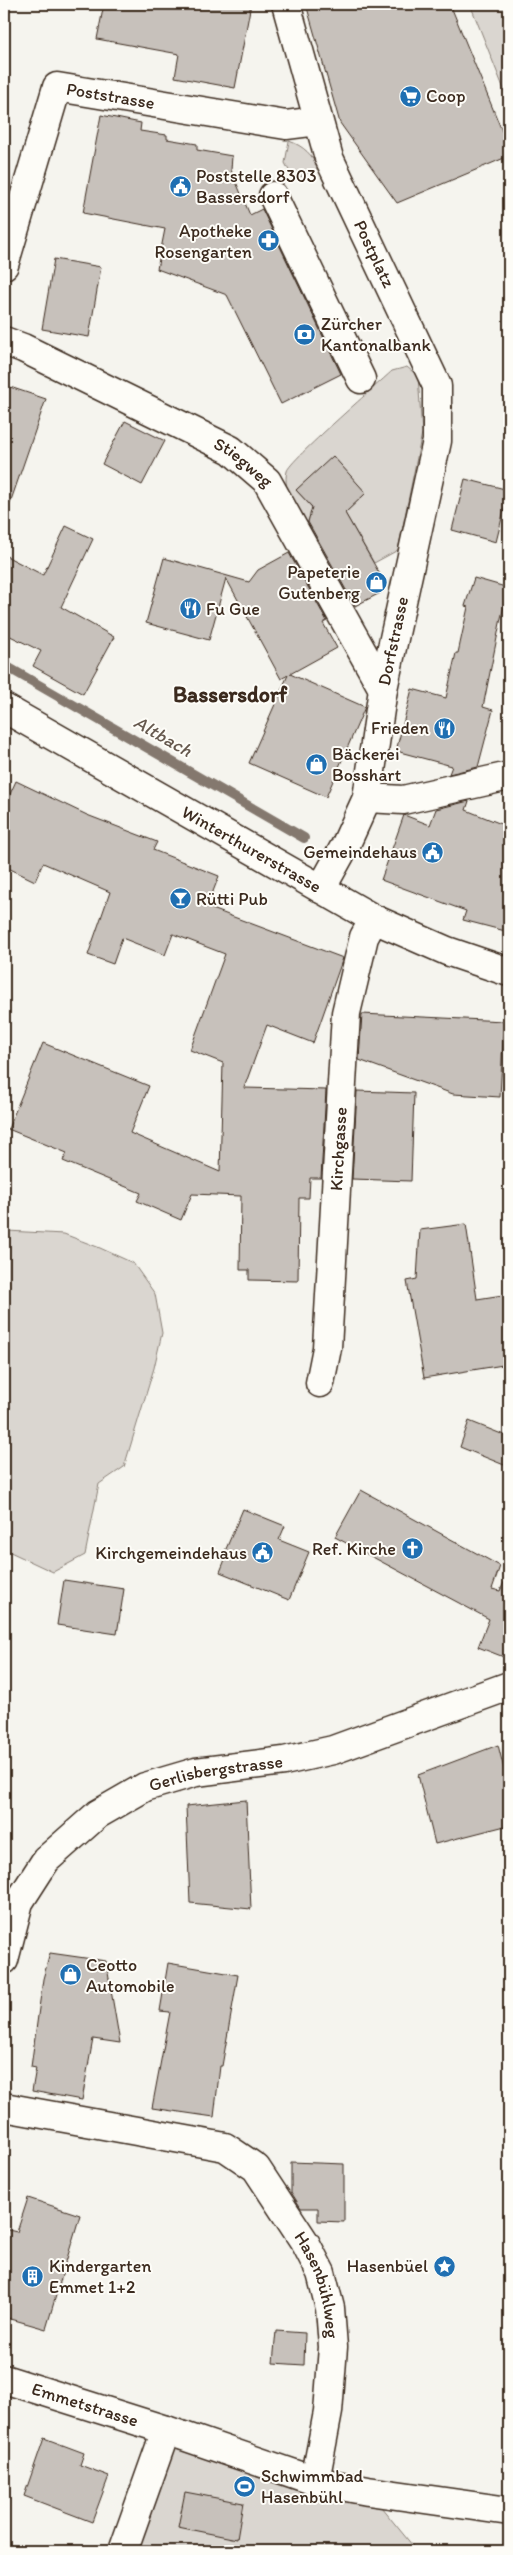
<svg xmlns="http://www.w3.org/2000/svg" width="513" height="2555" viewBox="0 0 513 2555" font-family="Itim,sans-serif">
	<style>
		.green { fill: #dad6d0; stroke: #8a8077 }
		.lines { fill: none; stroke-linecap: round; stroke-linejoin: round }
		.stream { stroke: #84786e; stroke-width: 10 }
		.building { fill: #c7c1bb; stroke: #3b2a1e }
		.minor-casing { stroke: #3b2a1e; stroke-width: 31 }
		.major-casing { stroke: #3b2a1e; stroke-width: 31 }
		.minor { stroke: #fdfcf7; stroke-width: 28 }
		.major { stroke: #fdfcf7; stroke-width: 28 }
		.labels { text-anchor: middle; dominant-baseline: central; stroke-width: 4; stroke-linejoin: round; paint-order: stroke }
		.street-label { font-size: 18px; fill: #3b2a1e; stroke: #fdfcf7 }
		.poi-label { font-size: 18px; fill: #3b2a1e; stroke: #fdfcf7; text-anchor: start }
		.water-label { font-size: 19px; font-style: italic; fill: #65584d; stroke: #fdfcf7 }
		.district-label { font-size: 22px; font-weight: bold; fill: #3b2a1e; stroke: #fdfcf7 }
	</style>
	<rect width="100%" height="100%" fill="#f5f4ee"/>
	<filter id="ink" filterUnits="userSpaceOnUse"><feTurbulence type="fractalNoise" baseFrequency=".02" numOctaves="2"/><feDisplacementMap in="SourceGraphic" scale="10" xChannelSelector="R" yChannelSelector="G"/><feConvolveMatrix kernelMatrix="1 2 1 2 8 2 1 2 1" color-interpolation-filters="sRGB"/></filter>
	<g filter="url(#ink)">
		<!-- green -->
		<path class="green" d="M470,4H509V102Z
			M289,141C304,146 312,155 319,168L294,180L285,163Z
			M407,367L418,376L422,433L398,550L374,563L345,513L366,493L333,457L296,490L315,511L310,515L306,528C297,511 282,491 287,471C290,460 377,385 392,371Z
			M7,1231L64,1234L100,1248L133,1263L155,1294L162,1333L154,1368L124,1467L99,1484L85,1555L53,1572L4,1549V1244Z
			M166,2430L368,2491L417,2551H128Z"/>
		<g class="lines">
			<!-- stream -->
			<path class="stream" d="M4,665L304,838"/>
		</g>
		<!-- building -->
		<path class="building" d="M104,4H251L235,88L175,77L179,54L97,39Z
			M306,4H450L509,148V156L397,203L340,123Z
			M101,115L141,123L140,131L167,135V139L197,144V150L232,156L231,170L250,215L262,209L341,374L281,404L227,295L157,269L165,229L83,213Z
			M54,259L101,267L89,337L42,329Z
			M4,385L46,399L8,509L4,508Z
			M125,421L165,441L142,485L102,464Z
			M333,456L366,493L345,513L382,578L380,593L355,606L308,522L312,507L296,490Z
			M465,479L509,490L496,542L452,530Z
			M66,526L93,539L61,607L114,637L83,694L33,666L41,651L4,633V555L43,575Z
			M289,553L327,621L323,623L337,648L290,674L365,707L326,797L249,763L288,675L281,679L226,578L209,640L146,623L164,558L249,582L258,570Z
			M474,578L509,588L501,618L483,707L493,710L478,767L449,774L452,766L396,751L412,689L446,698L456,653H458L468,607L465,606Z
			M16,781L87,815L157,842L153,850L219,876L207,907L343,958L313,1043L267,1025L244,1088L326,1090L321,1178H310L309,1198H299L298,1281L249,1280V1270H240L241,1196L192,1194L181,1220L137,1201L141,1193L63,1161L67,1153L8,1129L43,1043L149,1086L130,1133L220,1172L223,1063L190,1050L225,954L173,934L165,955L122,938L113,964L88,955L110,892L43,863L35,881L4,866V807Z
			M469,801L466,810L509,827V932L463,920L466,911L381,880L404,815L430,825L436,809Z
			M362,1014L504,1021L500,1097L453,1094L359,1060Z
			M357,1091L414,1093L411,1181L352,1179Z
			M466,1224L477,1299L509,1294V1364L424,1378L407,1281L417,1279L420,1230Z
			M469,1421L509,1437V1467L460,1447Z
			M361,1490L500,1566L492,1589L500,1591L509,1572V1659L478,1647L489,1619L335,1537Z
			M243,1509L285,1526L279,1540L309,1552L289,1600L220,1572L226,1557L223,1556Z
			M64,1580L124,1589L117,1634L57,1625Z
			M498,1745L509,1789V1825L435,1844L418,1775Z
			M246,1800L251,1909L190,1903L186,1806Z
			M50,1953L106,1961L120,2043L93,2039L82,2100L32,2091L36,2068L31,2067L43,1979Z
			M168,1963L238,1975L222,2066H220L214,2117L152,2108L170,2012L160,2011Z
			M291,2162L344,2164V2222L318,2221V2208H301L291,2192Z
			M28,2198L80,2215L46,2329L4,2317V2229L17,2232Z
			M276,2331L305,2333L304,2365L273,2363Z
			M44,2438L84,2453L80,2465L109,2476L92,2522L24,2496Z
			M185,2492L243,2503L237,2539L178,2527Z"/>
		<g class="lines">
			<defs>
				<g id="minor">
					<path id="s1" d="M286,4L329,158L437,386V441L383,689L367,798L346,844L321,889"/>
					<path d="M273,196L361,379"/>
					<path id="s2" d="M4,265L57,87L286,125L318,121"/>
					<path id="s3" d="M4,341L23,348L231,450L267,481L383,689"/>
					<path d="M367,798L403,800L509,776"/>
					<path id="s4" d="M320,1383L327,1348L346,1013L364,937L374,919"/>
					<path id="s5" d="M4,1960L19,1902L46,1860L98,1814L145,1787L196,1772L284,1761L333,1750L509,1686"/>
					<path id="s6" d="M4,2107L225,2147L256,2168L306,2244L321,2273L330,2308L333,2347L328,2412L315,2481"/>
					<path id="s7" d="M4,2379L166,2430L315,2481L368,2491L509,2511"/>
					<path d="M123,2551L166,2430"/>
				</g>
				<g id="major">
					<path id="s8" d="M4,708L374,919L447,951L509,972"/>
				</g>
			</defs>
			<!-- minor casing -->
			<use href="#minor" class="minor-casing"/>
			<!-- major casing -->
			<use href="#major" class="major-casing"/>
			<!-- minor -->
			<use href="#minor" class="minor"/>
			<!-- major -->
			<use href="#major" class="major"/>
		</g>
	</g>
	<!-- icons -->
	<defs>
		<symbol id="supermarket-disc" viewBox="-11 -11 22 22"><circle r="9.5" fill="#1f6fb2" stroke="#fdfcf7"/><path d="M-6-5.5h2.5l.6 2H6L4.5 2H-2.5L-4.4-4H-6ZM-1.5 3.2a1.3 1.3 0 1 0 .1 0ZM3 3.2a1.3 1.3 0 1 0 .1 0Z" fill="#fff"/></symbol>
		<symbol id="civic-disc" viewBox="-11 -11 22 22"><circle r="9.5" fill="#1f6fb2" stroke="#fdfcf7"/><path d="M-.6-6.5H3V-4.5H.6V-3L4-1V1h2V6H-6V1h2V-1L-.6-3ZM-1.2 2.5V6h2.4V2.5Z" fill="#fff"/></symbol>
		<symbol id="pharmacy-disc" viewBox="-11 -11 22 22"><circle r="9.5" fill="#1f6fb2" stroke="#fdfcf7"/><path d="M-2-6h4v4h4v4h-4v4h-4v-4h-4v-4h4Z" fill="#fff"/></symbol>
		<symbol id="bank-disc" viewBox="-11 -11 22 22"><circle r="9.5" fill="#1f6fb2" stroke="#fdfcf7"/><path d="M-6-4H6V4H-6ZM0-2.3a2.3 2.3 0 1 0 0 4.6a2.3 2.3 0 1 0 0-4.6Z" fill="#fff"/></symbol>
		<symbol id="shop-disc" viewBox="-11 -11 22 22"><circle r="9.5" fill="#1f6fb2" stroke="#fdfcf7"/><path d="M-5-2.5h2.3a2.7 3.5 0 0 1 5.4 0H5L5.5 6h-11ZM-1.5-2.5h3a1.5 2.3 0 0 0-3 0Z" fill="#fff"/></symbol>
		<symbol id="restaurant-disc" viewBox="-11 -11 22 22"><circle r="9.5" fill="#1f6fb2" stroke="#fdfcf7"/><path d="M-5-6h1v4h1v-4h1v4h1v-4h1v5L-1.5 .5V6h-2V.5L-5-1ZM5-6V6H3V1.5H1.5Q1.5-4 5-6Z" fill="#fff"/></symbol>
		<symbol id="bar-disc" viewBox="-11 -11 22 22"><circle r="9.5" fill="#1f6fb2" stroke="#fdfcf7"/><path d="M-6-5H6L.8 .8V4.5H3.5V6h-7V4.5H-.8V.8Z" fill="#fff"/></symbol>
		<symbol id="church-disc" viewBox="-11 -11 22 22"><circle r="9.5" fill="#1f6fb2" stroke="#fdfcf7"/><path d="M-1.2-6h2.4v3.5h3.3v2.4h-3.3V6h-2.4V-.1h-3.3v-2.4h3.3Z" fill="#fff"/></symbol>
		<symbol id="sight-disc" viewBox="-11 -11 22 22"><circle r="9.5" fill="#1f6fb2" stroke="#fdfcf7"/><path d="M0-6L1.8-2.2L6-1.7L2.9 1.2L3.7 5.4L0 3.3L-3.7 5.4L-2.9 1.2L-6-1.7L-1.8-2.2Z" fill="#fff"/></symbol>
		<symbol id="building-disc" viewBox="-11 -11 22 22"><circle r="9.5" fill="#1f6fb2" stroke="#fdfcf7"/><path d="M-4-6H4V6H1V3H-1V6H-4ZM-2.5-4.3h1.7v1.8h-1.7ZM.8-4.3h1.7v1.8H.8ZM-2.5-1h1.7V.8h-1.7ZM.8-1h1.7V.8H.8Z" fill="#fff"/></symbol>
		<symbol id="stadium-disc" viewBox="-11 -11 22 22"><circle r="9.5" fill="#1f6fb2" stroke="#fdfcf7"/><path d="M0-5a6.5 5 0 1 0 0 10a6.5 5 0 1 0 0-10ZM-3.5-1.8h7v3.6h-7Z" fill="#fff"/></symbol>
	</defs>
	<g fill-rule="evenodd">
		<use href="#supermarket-disc" x="398" y="84" width="25" height="25"/>
		<use href="#civic-disc" x="168" y="174" width="25" height="25"/>
		<use href="#pharmacy-disc" x="256" y="228" width="25" height="25"/>
		<use href="#bank-disc" x="292" y="322" width="25" height="25"/>
		<use href="#shop-disc" x="364" y="570" width="25" height="25"/>
		<use href="#restaurant-disc" x="178" y="596" width="25" height="25"/>
		<use href="#restaurant-disc" x="432" y="716" width="25" height="25"/>
		<use href="#shop-disc" x="304" y="752" width="25" height="25"/>
		<use href="#civic-disc" x="420" y="840" width="25" height="25"/>
		<use href="#bar-disc" x="168" y="886" width="25" height="25"/>
		<use href="#church-disc" x="400" y="1536" width="25" height="25"/>
		<use href="#civic-disc" x="250" y="1540" width="25" height="25"/>
		<use href="#shop-disc" x="58" y="1962" width="25" height="25"/>
		<use href="#sight-disc" x="432" y="2254" width="25" height="25"/>
		<use href="#building-disc" x="20" y="2264" width="25" height="25"/>
		<use href="#stadium-disc" x="232" y="2474" width="25" height="25"/>
	</g>
	<g class="labels">
		<!-- street labels -->
		<g class="street-label">
			<text stroke="none"><textPath href="#s2" startOffset="240">Poststrasse</textPath></text>
			<text stroke="none"><textPath href="#s1" startOffset="266">Postplatz</textPath></text>
			<text stroke="none"><textPath href="#s3" startOffset="269">Stiegweg</textPath></text>
			<text transform="translate(393 641) rotate(-78)">Dorfstrasse</text>
			<text stroke="none"><textPath href="#s8" startOffset="285">Winterthurerstrasse</textPath></text>
			<text stroke="none"><textPath href="#s4" startOffset="235">Kirchgasse</textPath></text>
			<text stroke="none"><textPath href="#s5" startOffset="306">Gerlisbergstrasse</textPath></text>
			<text stroke="none"><textPath href="#s6" startOffset="396">Hasenbühlweg</textPath></text>
			<text stroke="none"><textPath href="#s7" startOffset="85">Emmetstrasse</textPath></text>
		</g>
		<!-- poi labels -->
		<g class="poi-label">
			<text x="426" y="96">Coop</text>
			<text x="196" y="176">Poststelle 8303<tspan x="196" dy="21">Bassersdorf</tspan></text>
			<text x="252" y="231" text-anchor="end">Apotheke<tspan x="252" dy="21">Rosengarten</tspan></text>
			<text x="321" y="324">Zürcher<tspan x="321" dy="21">Kantonalbank</tspan></text>
			<text x="360" y="572" text-anchor="end">Papeterie<tspan x="360" dy="21">Gutenberg</tspan></text>
			<text x="206" y="609">Fu Gue</text>
			<text x="429" y="728" text-anchor="end">Frieden</text>
			<text x="332" y="754">Bäckerei<tspan x="332" dy="21">Bosshart</tspan></text>
			<text x="417" y="852" text-anchor="end">Gemeindehaus</text>
			<text x="196" y="899">Rütti Pub</text>
			<text x="396" y="1549" text-anchor="end">Ref. Kirche</text>
			<text x="247" y="1553" text-anchor="end">Kirchgemeindehaus</text>
			<text x="86" y="1965">Ceotto<tspan x="86" dy="21">Automobile</tspan></text>
			<text x="49" y="2266">Kindergarten<tspan x="49" dy="21">Emmet 1+2</tspan></text>
			<text x="428" y="2266" text-anchor="end">Hasenbüel</text>
			<text x="261" y="2476">Schwimmbad<tspan x="261" dy="21">Hasenbühl</tspan></text>
		</g>
		<!-- water labels -->
		<g class="water-label">
			<text transform="translate(163 736) rotate(30)">Altbach</text>
		</g>
		<!-- district labels -->
		<g class="district-label">
			<text x="230" y="694">Bassersdorf</text>
		</g>
	</g>
	<!-- margin -->
	<rect width="513" height="2555" fill="none" stroke="#fdfcf7" stroke-width="20"/>
	<rect x="10" y="10" width="493" height="2535" fill="none" stroke="#3b2a1e" stroke-width="2" filter="url(#ink)"/>
</svg>
